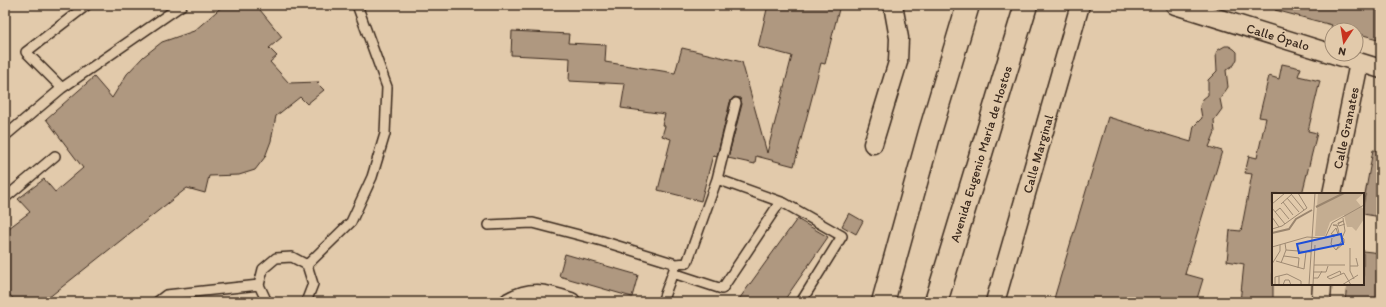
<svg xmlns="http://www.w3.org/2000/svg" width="1386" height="307" viewBox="0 0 1386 307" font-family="Itim,sans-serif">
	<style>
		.building { fill: #af9880; stroke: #3b2a1e }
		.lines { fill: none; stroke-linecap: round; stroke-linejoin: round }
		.service-casing { stroke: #3b2a1e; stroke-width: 12 }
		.minor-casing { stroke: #3b2a1e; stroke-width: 21 }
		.trunk-casing { stroke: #3b2a1e; stroke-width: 25 }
		.service { stroke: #e2caab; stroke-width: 9 }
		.minor { stroke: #e2caab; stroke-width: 18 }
		.trunk { stroke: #e2caab; stroke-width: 22 }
		.labels { text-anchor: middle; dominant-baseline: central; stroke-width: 3; stroke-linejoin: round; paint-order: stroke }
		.street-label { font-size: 13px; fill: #3b2a1e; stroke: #e2caab }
		.inset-river { fill: none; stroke: #9a856e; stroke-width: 2 }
		.inset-road { fill: none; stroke: #9f8a73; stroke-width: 1 }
		.view { fill: #1d4ed8; fill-opacity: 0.15; stroke: #1d4ed8; stroke-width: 2 }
		.inset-edge { fill: none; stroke: #3b2a1e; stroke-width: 2 }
	</style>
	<rect width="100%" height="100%" fill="#e2caab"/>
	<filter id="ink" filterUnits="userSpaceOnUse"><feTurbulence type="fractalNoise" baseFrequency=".025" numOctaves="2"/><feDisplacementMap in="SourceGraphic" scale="8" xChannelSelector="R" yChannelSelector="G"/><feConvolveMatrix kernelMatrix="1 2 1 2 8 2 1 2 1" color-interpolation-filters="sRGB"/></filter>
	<g filter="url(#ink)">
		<!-- building -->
		<path class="building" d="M224,5H256L282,37L269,48L277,56L270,62L289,83L319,82L317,83L324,90L307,104L300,97L276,116L271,141L265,157L255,170L239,175L209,176L205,193L187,188L43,302H16L5,289V231L30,212L18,199L44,179L55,192L83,168L46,119L94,77L112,98L127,74L143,57L162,42L194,31Z
			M768,5H840L825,64L821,63L794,166L756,156L755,164L728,158L742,104L740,98L734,97L730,102L717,156L713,155L701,201L658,190L671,139L662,136L665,126L662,125L665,114L621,108L625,84L569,81L570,58L511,55L512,31L569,34L568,43L606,45L605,62L675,73L682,48L742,62L767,153L792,56L758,47Z
			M1276,5H1381V40L1356,33V30H1342L1331,27L1332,25L1275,10Z
			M1225,46H1229L1234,49L1237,52V59L1234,65L1226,70L1228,87L1220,99L1222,109L1214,120L1215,132L1209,147L1222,151L1185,274L1203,279L1196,302H1053L1108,117L1191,142L1194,126L1202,118L1200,106L1203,99L1208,95V80L1217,71L1216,53L1218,50Z
			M1282,64L1301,68L1298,76L1320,81L1308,131L1317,133L1302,194H1273V302H1240L1244,264L1227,261L1230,230L1241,231L1252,174L1245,173L1249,156L1257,158L1266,118L1259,117L1269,76L1279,79Z
			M1373,150L1381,151V217L1363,214V206Z
			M849,213L863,221L856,234L842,226Z
			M797,219L828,237L783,302H737Z
			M1363,251L1381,253V299L1370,298V302H1345L1347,284H1363Z
			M565,254L638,275L632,297L559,276Z"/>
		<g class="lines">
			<defs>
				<path id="service" d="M62,88L182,5
					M5,136L62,88L26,52L87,5
					M717,179L784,203L842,236L801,302
					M5,198L55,156
					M488,225L533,223L602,241L676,264
					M307,265L351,222L372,177L385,134L387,87L357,5
					M673,273L722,289L780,202
					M157,302L166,295L259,285
					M267,302L259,285L263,269L276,258L292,257L307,265L313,284L306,302
					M662,302L676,264L687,263L717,179L736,103"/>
				<path id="minor" d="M1175,5L1381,69
					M873,144L898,62L899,38L893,5
					M1332,194L1359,63
					M509,302C532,289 547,294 571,302
					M995,302L1080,5
					M1321,302L1322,284"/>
				<path id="trunk" d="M883,302L930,132L968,5
					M936,302L1026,5"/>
			</defs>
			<!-- service casing -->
			<use href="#service" class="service-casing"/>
			<!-- minor casing -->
			<use href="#minor" class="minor-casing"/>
			<!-- trunk casing -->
			<use href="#trunk" class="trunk-casing"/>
			<!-- service -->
			<use href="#service" class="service"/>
			<!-- minor -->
			<use href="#minor" class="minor"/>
			<!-- trunk -->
			<use href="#trunk" class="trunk"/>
		</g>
	</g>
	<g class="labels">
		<!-- street labels -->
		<g class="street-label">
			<text transform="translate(1278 37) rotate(17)">Calle Ópalo</text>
			<text transform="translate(1346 128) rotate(-78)">Calle Granates</text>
			<text transform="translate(981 154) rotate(-73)">Avenida Eugenio María de Hostos</text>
			<text transform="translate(1038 154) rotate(-74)">Calle Marginal</text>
		</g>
	</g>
	<!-- overview -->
	<g transform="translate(1272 193)">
		<rect width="92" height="92" fill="#e2caab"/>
		<path d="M46,0H92L84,7L92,17V26L84,38L80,34H75L72,22L58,29L53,43H43Z" fill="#c4ad91"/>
		<path class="inset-river" d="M44,14L72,0M0,40L17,36L24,26L40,17"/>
		<path class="inset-road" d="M19,1L32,17M15,5L27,19M11,9L21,22M0,11L13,0M9,11L20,1M0,15L13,31M3,19L8,15L17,26M0,24L7,34M66,31L71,28L66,30V31L67,33L73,31M0,36L10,33L35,15L26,0M63,42L59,41L64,35L66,41M61,44L67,40L65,32H61L65,33M70,44L72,46V50L64,57L71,46M60,45L59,51L64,57M70,45L73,38L71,25M0,54L35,44L53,45L60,30L92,12M78,55V78L82,86M14,57L39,59M12,63L27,65L26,75M4,68L32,76L34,59M9,70L14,57L13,50M0,71L8,58V52M42,72H73M78,73H86L84,65M41,79H54L56,73M69,81L68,78L55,84L58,86L72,80L79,92M41,85H46L50,78M3,92V84L7,83M7,92V83L15,81L29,88V92M11,92L13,87H17L19,92M37,92L43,0M41,92L43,52M70,92L86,82"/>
		<path class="view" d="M69,41L71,51L27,60L25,51Z"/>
		<rect width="92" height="92" class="inset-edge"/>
	</g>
	<!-- margin -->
	<rect width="1386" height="307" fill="none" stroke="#e2caab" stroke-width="20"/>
	<rect x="10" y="10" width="1366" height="287" fill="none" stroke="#3b2a1e" stroke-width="1.5" filter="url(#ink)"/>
	<!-- north arrow -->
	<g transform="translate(1344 42) rotate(192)"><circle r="19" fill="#e2caab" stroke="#9f8a73"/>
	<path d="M0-3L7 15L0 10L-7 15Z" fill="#c8321e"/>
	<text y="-6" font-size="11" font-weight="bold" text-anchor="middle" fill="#3b2a1e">N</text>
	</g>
</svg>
